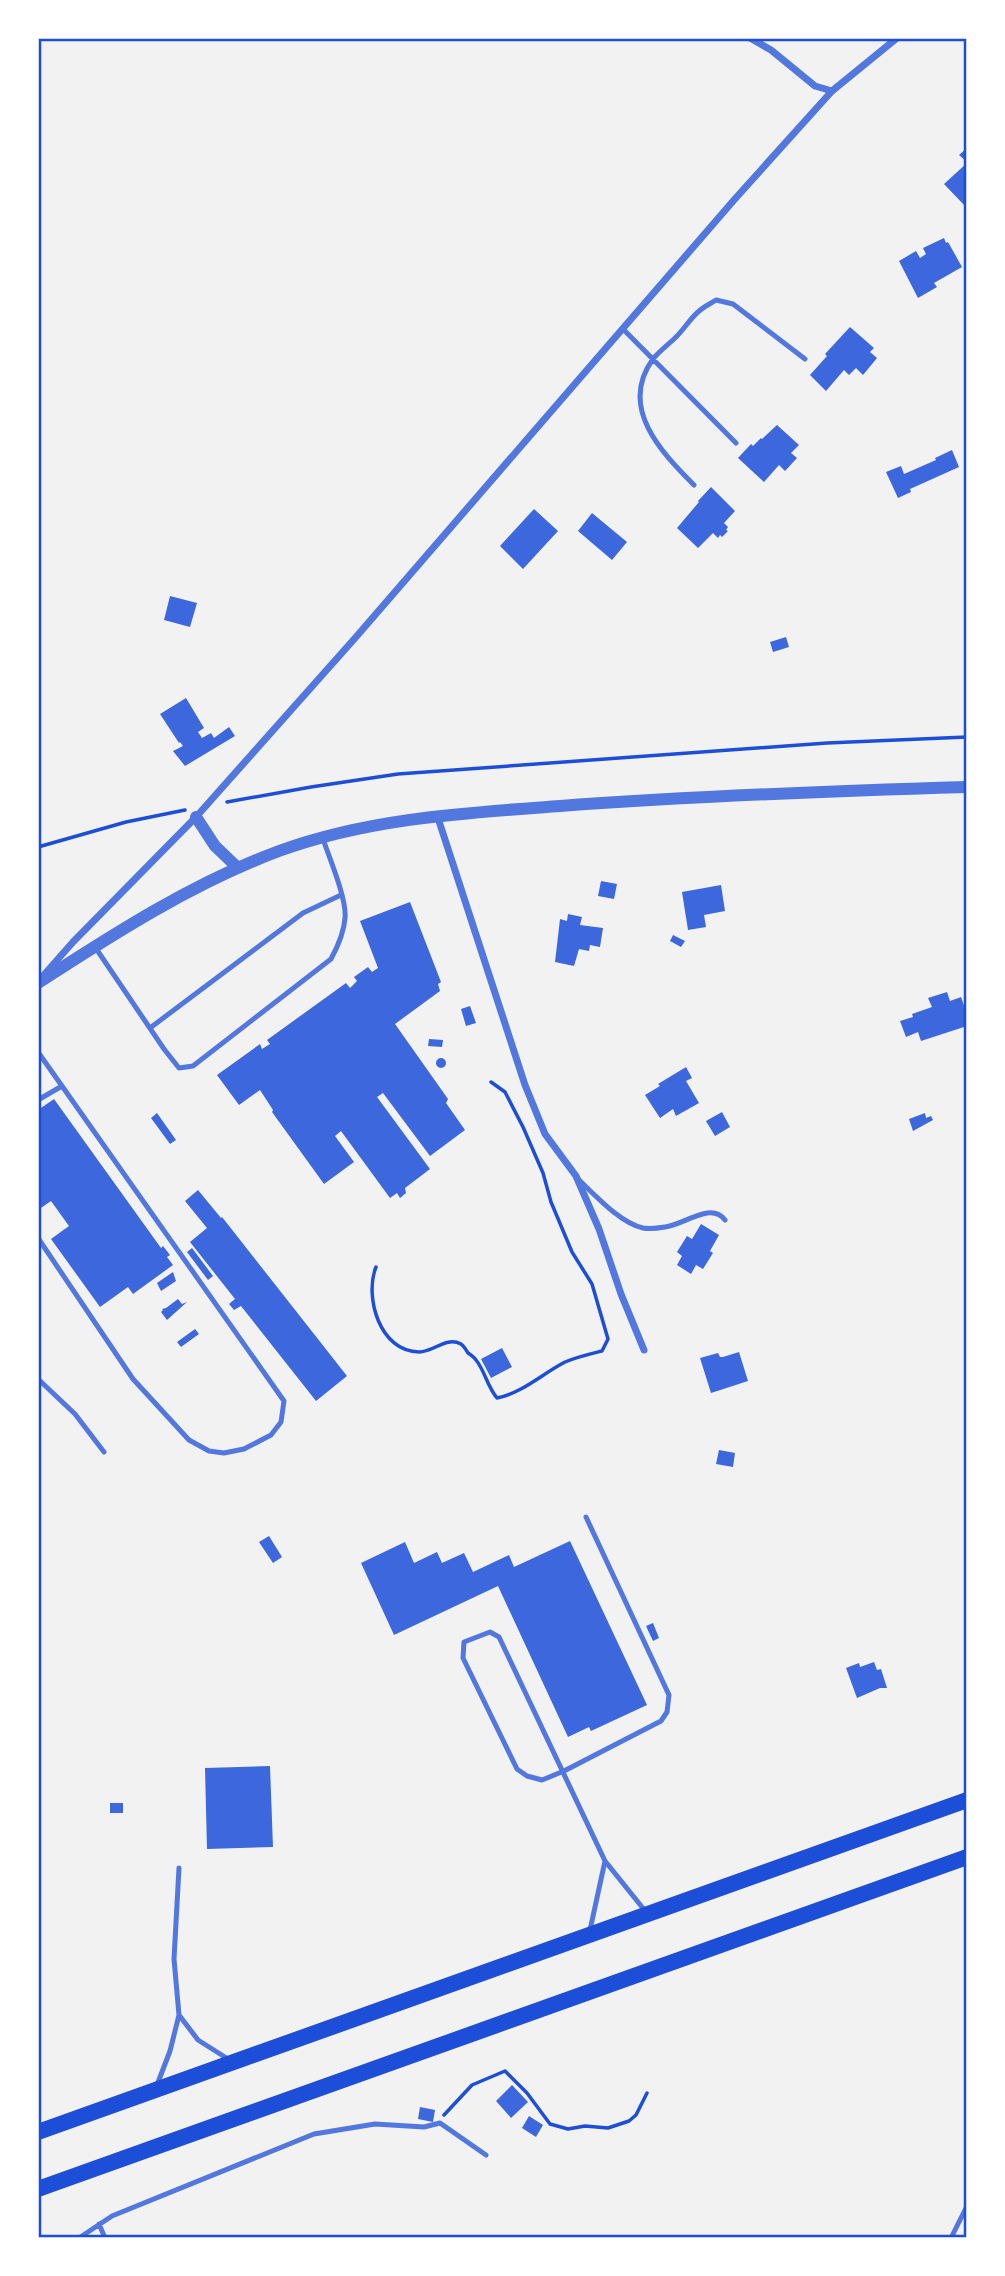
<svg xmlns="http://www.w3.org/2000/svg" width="1005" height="2276" viewBox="0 0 1005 2276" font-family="Karla,sans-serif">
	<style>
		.building { fill: #3d67dc }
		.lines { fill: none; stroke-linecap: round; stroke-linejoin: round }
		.path { stroke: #1d4ed8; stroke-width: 3.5 }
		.service { stroke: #5277de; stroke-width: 5 }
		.minor { stroke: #5277de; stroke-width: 7 }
		.tertiary { stroke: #5277de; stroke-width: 12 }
		.trunk { stroke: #1d4ed8; stroke-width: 16 }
		.neatline { fill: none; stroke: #1d4ed8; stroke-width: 2.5 }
	</style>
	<rect width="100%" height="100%" fill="#f2f2f2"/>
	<!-- building -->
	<path class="building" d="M967,148V162L959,155Z
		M967,163V205L965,206L944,184Z
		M944,238L946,243L948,242L962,267L934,283L937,287L918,298L899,261L916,251L920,258L926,254L923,248Z
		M850,327L874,348L870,352L877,358L863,375L856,368L849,375L844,370L826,391L810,375L827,356L825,354Z
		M777,425L799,445L791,453L797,458L785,471L779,465L764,482L738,458L751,444L753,446L761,438L762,439Z
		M952,450L959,467L910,489L911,492L898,498L886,472L901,466L904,474L936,460L935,458Z
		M711,487L735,511L724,523L728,527L726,530L728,531L722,537L720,535L718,538L713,533L698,548L677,528L699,502L698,501Z
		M534,509L558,531L523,569L500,546Z
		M592,513L627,542L612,560L578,531Z
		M170,596L197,603L190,627L164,620Z
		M786,637L789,647L773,652L770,642Z
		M186,698L204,728L198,732L202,738L211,733L214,738L229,727L235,736L185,766L173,751L183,746L180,742L179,743L160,714Z
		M601,881L617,884L614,899L598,896Z
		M721,885L725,911L704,915L706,927L688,930L682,892Z
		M410,902L441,982L438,984L440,991L395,1024L448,1099L446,1103L465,1130L430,1156L383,1093L377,1097L430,1169L405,1188L406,1193L400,1198L397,1193L390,1198L341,1131L335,1136L354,1162L324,1184L272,1112L273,1110L260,1090L239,1105L217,1075L260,1044L262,1049L270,1044L267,1040L346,983L350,988L357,981L354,977L368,967L372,972L378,968L360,921Z
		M568,914L582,917L580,925L603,928L600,947L590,945L589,951L579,949L574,966L555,962L560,919L567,921Z
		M673,935L685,941L681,947L670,941Z
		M947,992L950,1001L961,997L967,1014V1026L921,1041L918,1032L906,1037L900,1021L913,1017L912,1014L932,1007L928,998Z
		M470,1006L476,1023L466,1026L461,1009Z
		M429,1039L443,1040L442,1047L428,1046Z
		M436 1063a5 5 0 1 1 10 0a5 5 0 1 1-10 0Z
		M686,1067L692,1078L686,1081L699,1103L676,1116L673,1109L660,1118L645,1095L660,1086L658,1084Z
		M54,1099L161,1248L163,1246L170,1255L167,1257L173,1265L133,1294L128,1287L100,1307L51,1239L69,1226L51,1201L38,1210V1110Z
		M722,1112L730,1127L715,1136L706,1121Z
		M157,1113L176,1140L170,1144L151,1118Z
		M925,1113L926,1118L931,1116L933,1120L913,1131L909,1119Z
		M198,1190L221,1218L222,1217L347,1376L316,1401L241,1306L234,1310L229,1304L235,1299L190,1242L207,1228L185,1201Z
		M701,1224L719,1235L710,1251L713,1253L703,1269L696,1265L691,1274L677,1265L682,1256L677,1252L687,1236L692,1239Z
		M192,1248L213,1276L208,1280L187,1252Z
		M173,1272L176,1281L161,1291L157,1283Z
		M178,1299L182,1304L187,1302L167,1320L161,1312L163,1310L162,1309L166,1308Z
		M195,1329L199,1334L181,1347L177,1342Z
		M502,1348L512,1367L491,1378L481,1359Z
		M739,1352L748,1381L711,1393L700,1358L718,1353L720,1357H723Z
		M719,1450L735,1453L733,1467L716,1464Z
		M269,1536L282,1557L273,1563L259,1542Z
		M570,1541L647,1705L591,1731L589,1727L568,1737L498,1586L394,1635L361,1563L405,1542L414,1563L437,1552L442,1563L464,1553L473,1572L509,1555L514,1567Z
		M653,1623L659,1638L653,1641L646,1626Z
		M874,1662L877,1670L881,1669L887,1688H880L857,1698L846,1668L859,1663L860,1667Z
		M270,1766L273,1847L207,1849L205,1768Z
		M110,1803H123V1813H110Z
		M512,2085L528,2102L511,2118L496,2101Z
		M420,2107L435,2110L433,2122L418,2119Z
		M529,2116L543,2125L536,2137L522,2128Z"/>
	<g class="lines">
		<!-- path -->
		<path class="path" d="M227,802L311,787L398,774L827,743L967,737
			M38,847L126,822L185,810
			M376,1267C364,1297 380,1352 419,1352C434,1352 446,1336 461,1344C464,1346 466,1350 468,1353C471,1355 474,1357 476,1360C485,1371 487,1386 497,1398C522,1393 542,1374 565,1362C577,1357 590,1354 602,1351L608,1339L592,1284L572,1252L551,1202L543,1173L523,1127L505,1092L491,1082
			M444,2115L472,2085L505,2071L527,2093L550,2124L568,2129L585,2126L608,2128L629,2121L636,2115L647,2093"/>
		<!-- service -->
		<path class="service" d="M623,329L736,443
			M694,485C661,452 618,407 653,359C659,351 669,344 676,337C684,329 690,319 698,312C703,307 710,304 716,300L733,304L805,359
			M95,947L164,1049L179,1068L193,1066L331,959C338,946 344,933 345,918C347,899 329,857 323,839
			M150,1028L303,913L341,895
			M38,1052L284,1401L281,1422L271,1435L244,1449L224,1453L209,1451L189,1440L133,1379L38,1238
			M38,1100L62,1086
			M578,1179C595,1195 620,1223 643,1228C649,1229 659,1228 665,1227C684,1225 711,1201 725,1220
			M38,1379L75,1414L104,1452
			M586,1517L669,1695L667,1712L661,1721L564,1771L542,1780L527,1776L517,1769L463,1658L464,1642L490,1632L499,1637L605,1861L646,1912
			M179,1868L174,1959L179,2015
			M590,1930L605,1861
			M157,2085L170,2051L179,2015L198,2040L228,2059
			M99,2224L105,2238
			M79,2238L112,2216L314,2134L375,2124L424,2127L440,2123L486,2155
			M951,2238L967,2206"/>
		<!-- minor -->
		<path class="minor" d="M750,38L771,50L815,86L832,91
			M437,815L525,1085L545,1134L576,1176L599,1229L621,1294L644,1350
			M43,976L73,942L196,817L356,637L734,200L832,91L897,38"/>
		<!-- tertiary -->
		<path class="tertiary" d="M196,817L215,846L238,868
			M38,983C115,933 193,883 279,851C369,818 465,813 560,806C695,796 831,791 967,787"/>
		<!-- trunk -->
		<path class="trunk" d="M38,2132L967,1800
			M38,2189L967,1857"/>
	</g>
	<!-- border -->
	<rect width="1005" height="2276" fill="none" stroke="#ffffff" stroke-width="80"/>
	<rect x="40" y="40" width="925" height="2196" class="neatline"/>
</svg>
